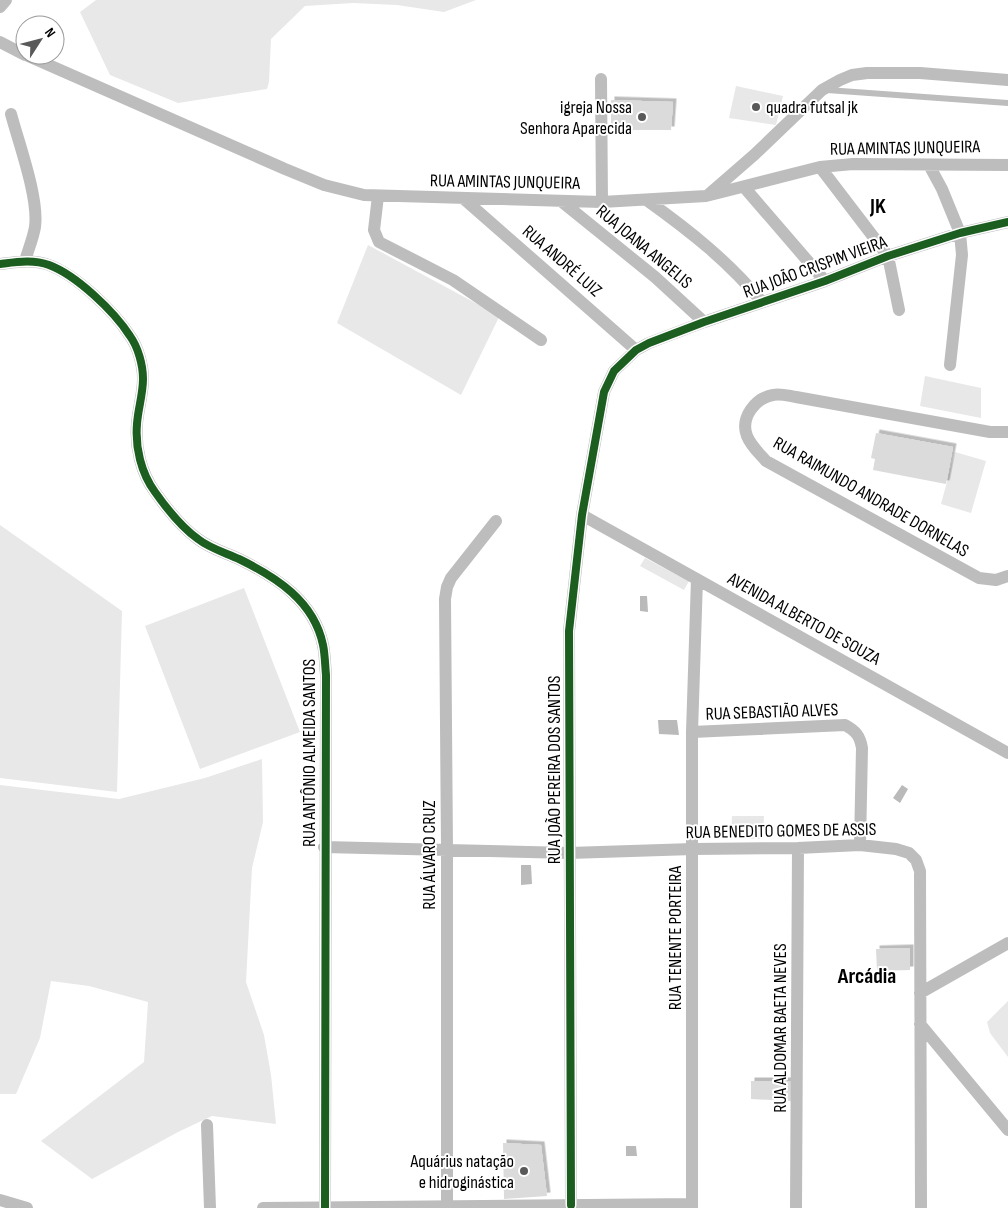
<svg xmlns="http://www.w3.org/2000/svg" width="1008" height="1208" viewBox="0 0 1008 1208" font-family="'Sofia Sans Condensed',sans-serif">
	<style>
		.green { fill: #e8e8e8 }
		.water { fill: #bababa }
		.building { fill: #dbdbdb; filter: url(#shadow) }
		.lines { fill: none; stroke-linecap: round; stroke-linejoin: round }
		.service { stroke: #bdbdbd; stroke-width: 6 }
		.minor { stroke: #bdbdbd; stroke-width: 12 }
		.cycleway-casing { stroke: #fff; stroke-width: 11 }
		.cycleway { stroke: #1b5e20; stroke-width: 8 }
		.poi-dot { fill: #595959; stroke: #fff; stroke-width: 2 }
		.labels { text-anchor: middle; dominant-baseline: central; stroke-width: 4; stroke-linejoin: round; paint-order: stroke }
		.poi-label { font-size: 18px; fill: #000; stroke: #fff; text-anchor: end }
		.street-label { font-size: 18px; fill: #000; stroke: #fff }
		.district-label { font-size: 22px; font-weight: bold; fill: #000; stroke: #fff }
	</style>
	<defs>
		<filter id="shadow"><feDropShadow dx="3.5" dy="-3.5" stdDeviation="0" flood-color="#0004"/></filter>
	</defs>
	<rect width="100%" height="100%" fill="#fff"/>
	<!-- green -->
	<path class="green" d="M96,0H476L444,12L397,5L353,3L305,6L271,39L269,82L267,89L178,103L110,75L80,12Z
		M736,86L783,96L776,125L729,118Z
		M368,245L481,306L501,313L461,395L337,323Z
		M925,376L981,388V418L920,406Z
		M955,452L986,461L971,513L941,504Z
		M0,525L122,611L117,792L0,778Z
		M645,558L689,581L684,590L640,566Z
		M244,588L300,732L200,769L145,626Z
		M262,759L263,822L252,868L246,982L264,1035L271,1075L276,1124L212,1116L178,1132L92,1179L41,1141L144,1062L148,1002L89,986L51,981L40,1038L16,1094H0V785L119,799L205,778Z
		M732,816H764L763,839L731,838Z
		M1008,1001V1057L990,1033L987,1022Z"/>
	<!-- water -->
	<path class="water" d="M640,596H647L648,612L640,611Z
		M658,720H677L679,735L659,734Z
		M902,785L908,789L900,803L893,798Z
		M521,865H531L532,884L521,885Z
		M626,1146H636L637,1156H626Z"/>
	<!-- building -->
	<path class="building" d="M611,100L673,102L671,130H611Z
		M876,433L953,447L946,484L873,470L875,459L871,458Z
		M910,948V970L877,971L876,949Z
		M751,1081H791L792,1101L751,1099Z
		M503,1143L541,1145L547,1196L504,1199Z"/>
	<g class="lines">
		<!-- service -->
		<path class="service" d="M827,90L1008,103"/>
		<!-- minor -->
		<path class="minor" d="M0,7L6,0
			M0,42L25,55
			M26,55L285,169L324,185L364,195L602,202L706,196L820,167L853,164L1008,165
			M601,79L602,202
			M11,114C19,144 39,198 35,227C33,239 28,250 25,261
			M929,165L942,189L960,233L962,255L950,365
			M820,167L888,256L899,310
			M744,187L825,281
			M708,195L754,155L822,90L840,80L852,75L867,73H920L1008,80
			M378,196L374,230L379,242L453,280L541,340
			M464,199L636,350
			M561,201L655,277L704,322
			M648,201C690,231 729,262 762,302
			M0,264C16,262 33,259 49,265C76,275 114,311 130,336C138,347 143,365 143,379C143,394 138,409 137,424C135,447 141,473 155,492C167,509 181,527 198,539C209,548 226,553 239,559C276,577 314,601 323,645C325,654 325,665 326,675L325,1207
			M1008,432H990L796,397C789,396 780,393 773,395C755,398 740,418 747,436C751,446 759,453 766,461L979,578L996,580L1008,576
			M582,515L1008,753
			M692,732L845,725C856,731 860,736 862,748L860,845
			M324,847L569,853L693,849L798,848L860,845L896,849L909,853L916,860L920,871L921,1208
			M920,993L1008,943
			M920,1024L1008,1130
			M207,1125L210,1208
			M0,1200L27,1208
			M447,1205V850L445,599L447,587L451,578L496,521
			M571,1205L569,631L582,515L604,392L614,371L636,350L649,343L704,322L825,281L888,256L960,233L1008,222
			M263,1208L692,1204
			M692,1208V732L697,579
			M796,1208L798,848"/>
		<defs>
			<path id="cycleway" d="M0,264C16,262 33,259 49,265C76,275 114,311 130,336C138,347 143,365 143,379C143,394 138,409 137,424C135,447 141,473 155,492C167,509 181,527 198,539C209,548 226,553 239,559C276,577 314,601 323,645C325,654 325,665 326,675L325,1207
				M571,1205L569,631L582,515L604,392L614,371L636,350L649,343L704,322L825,281L888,256L960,233L1008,222"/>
		</defs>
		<!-- cycleway casing -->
		<use href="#cycleway" class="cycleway-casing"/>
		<!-- cycleway -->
		<use href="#cycleway" class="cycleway"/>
	</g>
	<!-- markers -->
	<g class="poi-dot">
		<circle cx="756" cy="107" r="5"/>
		<circle cx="642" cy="117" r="5"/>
		<circle cx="524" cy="1171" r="5"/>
	</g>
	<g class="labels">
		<!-- poi labels -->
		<g class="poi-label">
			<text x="632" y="107">igreja Nossa<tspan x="632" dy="21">Senhora Aparecida</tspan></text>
			<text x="766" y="107" text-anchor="start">quadra futsal jk</text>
			<text x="514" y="1161">Aquárius natação<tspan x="514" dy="21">e hidroginástica</tspan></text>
		</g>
		<!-- street labels -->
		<g class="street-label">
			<text transform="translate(905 148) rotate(-1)">RUA AMINTAS JUNQUEIRA</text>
			<text transform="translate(505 182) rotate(1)">RUA AMINTAS JUNQUEIRA</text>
			<text transform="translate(644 247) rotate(40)">RUA JOANA ANGELIS</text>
			<text transform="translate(562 261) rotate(41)">RUA ANDRÉ LUIZ</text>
			<text transform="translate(815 267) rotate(-20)">RUA JOÃO CRISPIM VIEIRA</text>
			<text transform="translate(871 497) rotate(30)">RUA RAIMUNDO ANDRADE DORNELAS</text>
			<text transform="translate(804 619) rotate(29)">AVENIDA ALBERTO DE SOUZA</text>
			<text transform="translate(772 712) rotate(-2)">RUA SEBASTIÃO ALVES</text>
			<text transform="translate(309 753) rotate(-90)">RUA ANTÔNIO ALMEIDA SANTOS</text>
			<text transform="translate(554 770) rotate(-90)">RUA JOÃO PEREIRA DOS SANTOS</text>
			<text transform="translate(781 831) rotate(-1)">RUA BENEDITO GOMES DE ASSIS</text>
			<text transform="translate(429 855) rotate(-90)">RUA ÁLVARO CRUZ</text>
			<text transform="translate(675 938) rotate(-90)">RUA TENENTE PORTEIRA</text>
			<text transform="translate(780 1028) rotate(-90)">RUA ALDOMAR BAETA NEVES</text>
		</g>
		<!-- district labels -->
		<g class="district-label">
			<text x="878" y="206">JK</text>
			<text x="867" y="976">Arcádia</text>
		</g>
	</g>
	<!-- north arrow -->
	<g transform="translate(40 40) rotate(54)"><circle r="24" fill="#ffffff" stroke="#999999"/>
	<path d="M0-4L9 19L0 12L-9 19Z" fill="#595959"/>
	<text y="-8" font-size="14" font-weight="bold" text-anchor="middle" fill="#000000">N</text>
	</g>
</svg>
